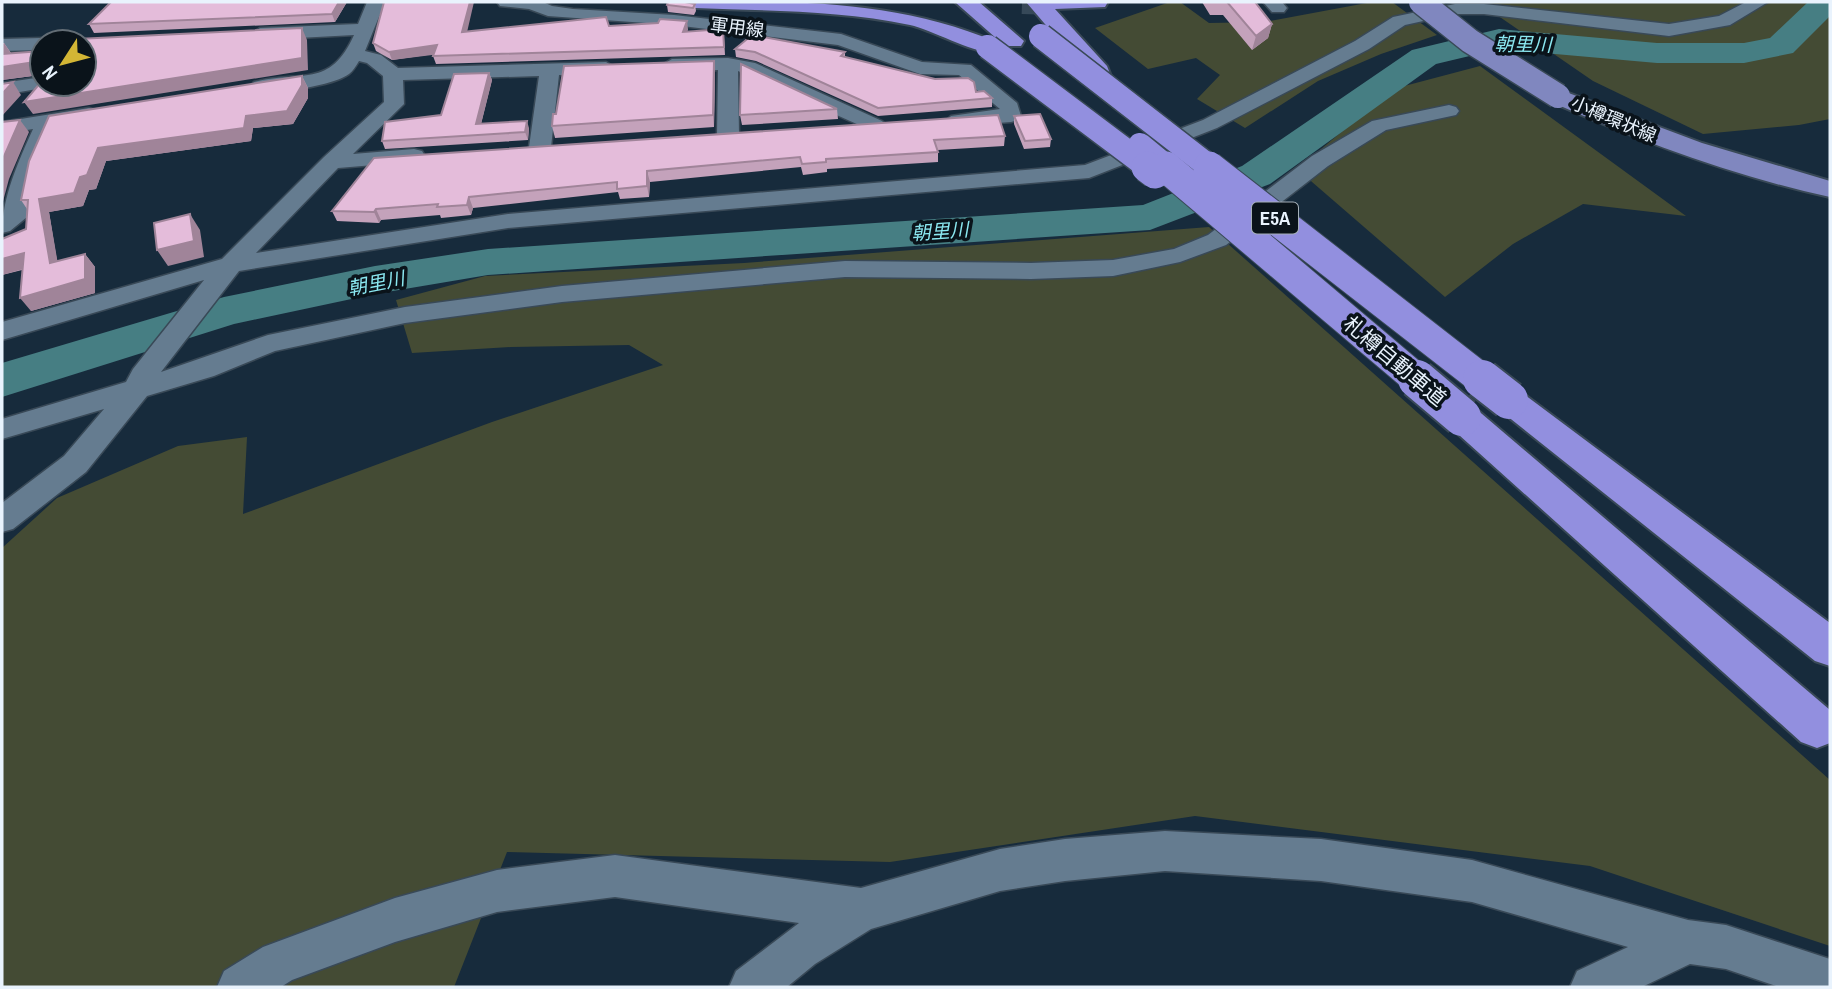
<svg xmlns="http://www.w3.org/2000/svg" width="1832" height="989" viewBox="0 0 1832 989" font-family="'Archivo Narrow','Noto Sans JP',sans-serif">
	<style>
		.green { fill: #444b34 }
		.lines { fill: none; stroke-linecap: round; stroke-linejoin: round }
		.river { fill: #467e83; fill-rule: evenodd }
		.highway-tunnel { stroke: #364959; stroke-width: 24; stroke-dasharray: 24 12; stroke-linecap: butt }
		.minor-casing { stroke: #394957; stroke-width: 3 }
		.major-casing { stroke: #394957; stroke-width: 4 }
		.highway-casing { stroke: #394957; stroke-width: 4 }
		.minor { fill: #657c90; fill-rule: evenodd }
		.major { fill: #8087bf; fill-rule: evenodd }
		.highway { fill: #928fdf; fill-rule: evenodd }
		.major-bridge-casing { stroke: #394957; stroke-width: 27; stroke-linecap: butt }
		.highway-bridge-far2-casing { stroke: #394957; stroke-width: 27; stroke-linecap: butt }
		.highway-bridge-far1-casing { stroke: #394957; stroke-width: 33; stroke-linecap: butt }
		.highway-bridge-casing { stroke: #394957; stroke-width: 42; stroke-linecap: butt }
		.major-bridge { stroke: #8087bf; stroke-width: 24 }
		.highway-bridge-far2 { stroke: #928fdf; stroke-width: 24 }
		.highway-bridge-far1 { stroke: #928fdf; stroke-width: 31 }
		.highway-bridge { stroke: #928fdf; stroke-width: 38 }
		.wall { fill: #c4a2bb }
		.shaded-wall { fill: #a08499 }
		.building { fill: #e4bcda; stroke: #a08499; stroke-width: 2 }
		.labels { text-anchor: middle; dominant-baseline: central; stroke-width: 7; stroke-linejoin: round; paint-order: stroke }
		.far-street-label { font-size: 18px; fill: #e9f3fd; stroke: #0a131a }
		.far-water-label { font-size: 19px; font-style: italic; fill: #8be8f1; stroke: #0a131a }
		.shield { fill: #0a131a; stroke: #a6b0b9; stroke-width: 2 }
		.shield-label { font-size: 19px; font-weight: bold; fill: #e9f3fd }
		.street-label { font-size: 21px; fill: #e9f3fd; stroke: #0a131a }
	</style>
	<rect width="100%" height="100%" fill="#172b3c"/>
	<!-- green -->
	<path class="green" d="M1170,2H1180L1209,23L1265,22L1372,2H1392L1437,35L1381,54L1318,81L1245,128L1197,99L1220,75L1196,58L1148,69L1095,28Z
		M1478,2H1830V119L1799,125L1703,134L1593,81Z
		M1480,66L1686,216L1583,204L1513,244L1445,297L1297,169L1393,89Z
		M1209,227L1830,780V946L1590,866L1195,816L890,862L507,852L454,987H2V548L57,498L178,446L247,437L243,514L492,422L663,365L629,345L511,347L412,353L396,300L485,276L744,263Z"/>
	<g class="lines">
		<!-- river -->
		<path class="river" d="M1808,2H1830V16L1793,53L1744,63H1657L1499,49L1436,64L1270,184L1150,230L488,275L375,294L234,324L2,397V363L224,297L375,266L488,249L1143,205L1242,166L1412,50L1499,29L1657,43H1744L1770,38Z"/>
		<!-- highway-tunnel -->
		<path class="highway-tunnel" d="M1022,2L1057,3"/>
		<defs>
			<path id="minor" d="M367,2H385L365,51L381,55L398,68L606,62L616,68L606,74L559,75L551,147L548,152H532L529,147L539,76L403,80L404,104L353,154L414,149L422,151L425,156L422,161L338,168L256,253L508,214L1085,165L1203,120L1355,41L1393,17L1455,4H1484L1669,24L1719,16L1746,2H1768L1730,25L1669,36L1484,14H1455L1405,25L1369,49L1217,128L1089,178L508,228L239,271L161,372L268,335L405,307L562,286L845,261L1031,263L1113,260L1174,249L1208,235L1312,156L1372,121L1449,105L1456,107L1459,111L1456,115L1386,130L1328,166L1226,245L1180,262L1113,276L1031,279L845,277L562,302L405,323L275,351L214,376L147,396L86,472L13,529L2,532V503L64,456L104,409L2,439V419L126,382L133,369L204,280L2,340V322L222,259L324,157L384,102L383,76L367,63L359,61C356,66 353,71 349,74C333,86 273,95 254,90L251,86L254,82C301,70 330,89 354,35L260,40L251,34L260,28L358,24Z
				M497,2H543L552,6L573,9L674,15L841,34L922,62L971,65L1017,103L1021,116L1018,120L1011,122L958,126L951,124L947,120L951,116L1000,109L959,75L920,74L838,45L674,25L548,16L529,9L500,6Z
				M1263,2H1282L1287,8L1284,12H1272Z
				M42,38L50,42H42V50L2,51V39Z
				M728,58L755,63L882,121L886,125L882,129H868L738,71L739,135L736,140H720L717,135L718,70L672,71L662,65L672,59Z
				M42,77V84H51L49,87L2,95V83Z
				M89,108L96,110L99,114L96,118L55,126L36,173L27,217L10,231L2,233C2,198 18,162 33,129L2,134V122Z
				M1165,831L1321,839L1472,860L1688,920L1726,925L1830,959V987H1779L1726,969L1690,964L1642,987H1570L1577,971L1628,947L1472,902L1321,881L1165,871L1065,881L1000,891L871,929L815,964L787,987H729L736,971L799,923L615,897L497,912L395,942L292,980L281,987H217L224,971L263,947L395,898L497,870L615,855L861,888L1000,849L1065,839Z"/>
			<path id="major" d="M1558,89L1702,143L1830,181V197C1733,176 1640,141 1549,101L1546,96L1549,91Z"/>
			<path id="highway" d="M684,2C791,0 898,0 996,42L1000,47L996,52C978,56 933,30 910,25C839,10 767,11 695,8L687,7Z
				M955,2H979L1024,41L1021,46H1005Z
				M1026,2H1108L1105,7L1055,9L1107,66L1114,84L1111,89L1102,91L1093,89L1087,73Z
				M1509,388L1521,392L1830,623V666L1815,661L1497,408L1491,400L1497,392Z
				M1462,405L1475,408L1830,710V743L1817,748L1801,742L1449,426L1444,417L1449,408Z"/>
		</defs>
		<!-- minor casing -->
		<use href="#minor" class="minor-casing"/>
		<!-- major casing -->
		<use href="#major" class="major-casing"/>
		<!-- highway casing -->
		<use href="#highway" class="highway-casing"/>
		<!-- minor -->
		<use href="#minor" class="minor"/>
		<!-- major -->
		<use href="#major" class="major"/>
		<!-- highway -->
		<use href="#highway" class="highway"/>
		<defs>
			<path id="major-bridge" d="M1421,2L1470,41L1558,96"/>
			<path id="highway-bridge-far2" d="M1041,36L1211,168
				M988,47L1149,168
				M1140,145L1168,168"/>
			<path id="highway-bridge-far1" d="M1147,167L1155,173
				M1166,167L1419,381
				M1209,167L1484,381"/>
			<path id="highway-bridge" d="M1417,379L1462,417
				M1482,379L1509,400"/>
		</defs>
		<!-- major-bridge casing -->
		<use href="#major-bridge" class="major-bridge-casing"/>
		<!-- highway-bridge-far2 casing -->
		<use href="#highway-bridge-far2" class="highway-bridge-far2-casing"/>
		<!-- highway-bridge-far1 casing -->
		<use href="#highway-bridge-far1" class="highway-bridge-far1-casing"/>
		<!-- highway-bridge casing -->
		<use href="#highway-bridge" class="highway-bridge-casing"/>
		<!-- major-bridge -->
		<use href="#major-bridge" class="major-bridge"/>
		<!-- highway-bridge-far2 -->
		<use href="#highway-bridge-far2" class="highway-bridge-far2"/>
		<!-- highway-bridge-far1 -->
		<use href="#highway-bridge-far1" class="highway-bridge-far1"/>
		<!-- highway-bridge -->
		<use href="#highway-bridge" class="highway-bridge"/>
	</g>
	<!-- wall -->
	<path class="wall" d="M111,2H347L335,22L94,33L89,24Z
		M1202,2H1255L1272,24L1268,38L1252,50L1223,15H1210Z
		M686,3L695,4L696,11L694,15L668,12L667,5Z
		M609,26L688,29L687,32L724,37L725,55L436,64L433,56L434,54L392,60L376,51L373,43L467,32Z
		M2,43H4L11,53L42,51V77L40,75L2,80Z
		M735,49L845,52V57L935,79L976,92L992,98V107L878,116L756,61L736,57Z
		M714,61L715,73L714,127L555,138L552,126L556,114Z
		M489,73L492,80L481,124L529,128L528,140L385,149L382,141L441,115Z
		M302,76L308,88V98L293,124L253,128L251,141L106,161L96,189L89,190L83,206L49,212L57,261L85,254L95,267V293L31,311L22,270L2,275V239L26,229L27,209L21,200L29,161Z
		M837,109L838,119L742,125L740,115Z
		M1014,116L1051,139L1050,147L1024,149L1014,124Z
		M1005,136L1004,146L938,150V162L827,169V172L803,175L801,167L650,182L649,197L620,199L618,192L473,208L471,215L441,218L440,215L381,220L379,223L337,221L332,211L374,158Z"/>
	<!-- shaded-wall -->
	<path class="shaded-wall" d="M339,2H347L335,22L332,14Z
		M470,2H474L465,41L462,32Z
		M687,21L688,29L684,40L683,32Z
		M1272,24L1268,38L1252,50L1256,36Z
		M302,28L307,40L308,70L33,114L24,102Z
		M4,43L12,55L2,67V46Z
		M437,45L440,54L392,60L389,52Z
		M714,61L715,73L714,127L713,115Z
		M34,62L40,75L2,80V67Z
		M489,73L492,80L479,132L476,124Z
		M302,76L308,88V98L293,124L253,128L251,141L106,161L96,189L89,190L83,206L49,212L60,276L50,263L39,199L80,177L98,148L246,116Z
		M13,82L21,95L2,116V94Z
		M20,120L29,132L9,179L2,205V161Z
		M527,121L529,128L528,140L525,132Z
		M647,171L650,182L649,197L647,186Z
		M469,197L473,208L471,215L467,205Z
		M376,209L381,220L379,223L374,212Z
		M190,214L200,230L204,257L168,266L157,250Z
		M24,253L34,266L2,275V259Z
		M85,254L95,267V293L31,311L20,298Z"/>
	<!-- building -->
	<path class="building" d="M111,2H339L332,14L89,24Z
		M384,2H470L462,32L606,17L609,26L658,23L660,19L687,21L683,32L723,29L724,47L433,56L437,45L389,52L373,43Z
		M668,2H685L695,4L693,8L667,5Z
		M1227,2H1255L1272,24L1256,36Z
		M302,28V58L24,102L42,81V84H84V42H67L74,34L77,39Z
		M752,35L845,52L841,56L935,79L968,78L974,82L976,92L984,91L992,98L878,108L755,52L735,49Z
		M42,51V69H37L34,62L2,67V54Z
		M714,61L713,115L552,126L553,114H556L564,66Z
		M741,64L837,109L740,115Z
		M489,73L476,124L527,121L525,132L382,141L385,122L441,115L454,74Z
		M302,76V85L287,111L246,116L244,128L98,148L87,175L80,177L74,193L39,199L50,263L85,254V279L20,298L24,253L2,259V239L26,229L28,200H21L29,161L49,116Z
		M13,82L2,94V84Z
		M1040,114L1051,139L1025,141L1014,116Z
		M998,115L1005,136L934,140L938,152L826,159V162L802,164L800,157L647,171V186L617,189V182L469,197L467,205L437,207L438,204L376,209L374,212L332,211L374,158Z
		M20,120L2,161V122Z
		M190,214L194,241L157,250L154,223Z"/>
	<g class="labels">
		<!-- far-street labels -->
		<g class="far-street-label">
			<text transform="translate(737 27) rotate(7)">軍用線</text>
			<text transform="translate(1614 119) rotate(23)">小樽環状線</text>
		</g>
		<!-- far-water labels -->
		<g class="far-water-label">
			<text transform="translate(1523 44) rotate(1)">朝里川</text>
			<text transform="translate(940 231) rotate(-4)">朝里川</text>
			<text transform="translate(376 283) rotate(-11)">朝里川</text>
		</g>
		<!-- shield labels -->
		<rect class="shield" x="1252" y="202.5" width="46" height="31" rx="5"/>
		<g class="shield-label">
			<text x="1275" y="218">E5A</text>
		</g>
		<!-- street labels -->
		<g class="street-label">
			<text transform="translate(1395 361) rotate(40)">札樽自動車道</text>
		</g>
	</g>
	<!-- border -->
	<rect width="1832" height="989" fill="none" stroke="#e9f3fd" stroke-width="7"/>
	<!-- north arrow -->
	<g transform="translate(63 63) rotate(234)"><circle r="33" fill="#0a131a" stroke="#636d75" stroke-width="2"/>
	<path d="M0-5L12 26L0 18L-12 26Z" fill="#d3b635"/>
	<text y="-10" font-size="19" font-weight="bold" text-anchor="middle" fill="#e9f3fd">N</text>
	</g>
</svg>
